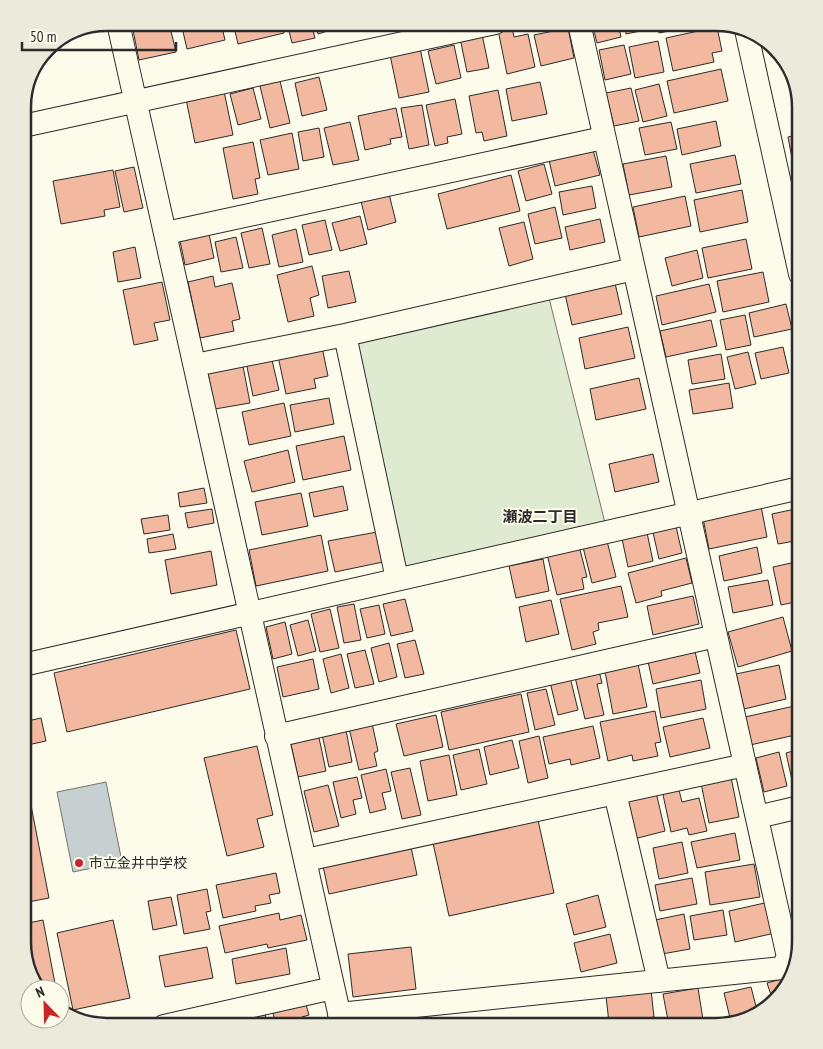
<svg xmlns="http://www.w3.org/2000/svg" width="823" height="1049" viewBox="0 0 823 1049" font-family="'PT Sans Narrow','Noto Sans JP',sans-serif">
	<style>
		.green { fill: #deebd1; stroke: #74746e }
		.water { fill: #c7d0d0; stroke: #74746e }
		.building { fill: #f2b8a0; stroke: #2b2b2b }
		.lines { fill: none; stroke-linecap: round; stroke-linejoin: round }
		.minor-casing { stroke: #2b2b2b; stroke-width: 24 }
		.minor { stroke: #fdfbea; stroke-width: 22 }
		.poi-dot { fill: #c62828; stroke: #fdfbea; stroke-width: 2 }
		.labels { text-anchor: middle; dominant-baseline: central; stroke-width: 4; stroke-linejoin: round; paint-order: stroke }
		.poi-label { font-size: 14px; fill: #2b2b2b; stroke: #fdfbea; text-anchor: start }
		.neighbourhood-label { font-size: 15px; font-weight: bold; fill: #2b2b2b; stroke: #fdfbea }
		.rim { fill: none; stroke: #2b2b2b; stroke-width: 2.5 }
	</style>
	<rect width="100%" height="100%" fill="#fdfbea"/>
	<!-- green -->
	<path class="green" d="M547,290L607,531L397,579L345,335Z"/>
	<!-- water -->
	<path class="water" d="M106,782L122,862L73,872L57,792Z"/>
	<!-- building -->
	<path class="building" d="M169,23L176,52L139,60L133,30Z
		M181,23H221L225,40L187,49Z
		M233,23H282L284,33L238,44Z
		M287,23H311L315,38L292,43Z
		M315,23H332L334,29L318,34Z
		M592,23H618L621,37L597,43Z
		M624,23H648L650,29L626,34Z
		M657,23H695V26L659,33Z
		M512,27L514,37L528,34L535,67L507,74L498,30Z
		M717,27L722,51L712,53L714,62L673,71L666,38Z
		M568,28L574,58L541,66L534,35Z
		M482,34L489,68L467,72L460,38Z
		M658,41L664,72L635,78L629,47Z
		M454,45L461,78L436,84L428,51Z
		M624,45L631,74L605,80L599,50Z
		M420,48L429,92L399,98L390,55Z
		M721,69L728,101L674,113L667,81Z
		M319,77L327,110L302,116L295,83Z
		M280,81L290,123L270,128L260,86Z
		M540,82L547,114L512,121L506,89Z
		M659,84L667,116L643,122L635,90Z
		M253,88L261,119L238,125L230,94Z
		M631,88L639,121L614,126L606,93Z
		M498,90L507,136L484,141L482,132L476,133L469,96Z
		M224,91L233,135L195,143L186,99Z
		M455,99L462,134L447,137L448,143L435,146L426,105Z
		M422,105L429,145L409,149L401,108Z
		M396,108L402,137L390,139L391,144L365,150L358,116Z
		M716,121L721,146L682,155L677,129Z
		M350,122L359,160L333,165L324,128Z
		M671,122L677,149L645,155L639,128Z
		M319,128L324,157L303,161L298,132Z
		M292,133L299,169L268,175L260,140Z
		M800,134V168L794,169L788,137Z
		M253,142L260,178L255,179L258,194L233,199L223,148Z
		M593,150L600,175L555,186L549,160Z
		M735,155L741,184L696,193L690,164Z
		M666,156L672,187L629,195L623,164Z
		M544,164L552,194L526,201L518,171Z
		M134,167L143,208L124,212L115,171Z
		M113,170L120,207L104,210L105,216L61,224L53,181Z
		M511,175L520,211L447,229L438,194Z
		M800,176V202L795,177Z
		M592,186L596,208L563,215L559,192Z
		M388,190L396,222L368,230L360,197Z
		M742,190L748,222L700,232L694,200Z
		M685,196L691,226L639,237L633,207Z
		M555,207L562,238L535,244L528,214Z
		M360,216L367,244L340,251L332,223Z
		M600,219L605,242L570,250L565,227Z
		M325,220L332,250L309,255L302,225Z
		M524,222L533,259L509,266L499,228Z
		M262,228L270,264L249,268L241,233Z
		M208,229L214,258L185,265L179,236Z
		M296,229L303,262L279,267L272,235Z
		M236,237L243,268L221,272L215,242Z
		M746,239L752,269L708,278L702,248Z
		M135,247L141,278L118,282L113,252Z
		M697,250L703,278L672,286L665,258Z
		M312,266L319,295L310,298L314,316L288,322L277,275Z
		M349,271L356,302L328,308L322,276Z
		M763,272L769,302L723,312L717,281Z
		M213,276L215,287L232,283L240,319L232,321L234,331L200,338L188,282Z
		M162,282L170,320L154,323L158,340L134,345L123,290Z
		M615,283L622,314L572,325L565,294Z
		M709,284L716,312L662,325L656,296Z
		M786,304L792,329L754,337L749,313Z
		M745,315L751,345L726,350L720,320Z
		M711,320L717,346L666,357L660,331Z
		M628,327L635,358L585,369L579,338Z
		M322,347L328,376L314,379L316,388L286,394L278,356Z
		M783,347L789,373L761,379L755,353Z
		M748,352L756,384L735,389L727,357Z
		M721,354L725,379L692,384L688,360Z
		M271,356L279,390L253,396L246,362Z
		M243,366L250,403L215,409L208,373Z
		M639,378L646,409L596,420L590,389Z
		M729,383L733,408L693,414L689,390Z
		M329,398L334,424L295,432L290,405Z
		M284,403L291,436L249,445L242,412Z
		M344,436L351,470L303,480L296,446Z
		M288,450L295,482L252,492L244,461Z
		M653,454L659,482L615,492L609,464Z
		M343,486L348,510L314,517L309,493Z
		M204,488L207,503L180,507L178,493Z
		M301,493L308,526L262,535L255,502Z
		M761,506L767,537L709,549L703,518Z
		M800,508V540L778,544L772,514Z
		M212,509L214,523L188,528L185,513Z
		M168,515L170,530L144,534L141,519Z
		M675,522L682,553L659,559L652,528Z
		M646,528L653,561L628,567L621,534Z
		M377,532L383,562L335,572L328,541Z
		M173,534L176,549L149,553L147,539Z
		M321,535L328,571L256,586L249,550Z
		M607,541L616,577L592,583L583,547Z
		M579,546L587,577L582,578L584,589L557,595L547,554Z
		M757,547L762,573L724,581L719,556Z
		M211,551L217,585L171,594L165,560Z
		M686,558L692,583L661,591L662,596L636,603L628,573Z
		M543,559L549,591L516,598L509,566Z
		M800,561V601L781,605L773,567Z
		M768,580L773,605L733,613L728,587Z
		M621,586L628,617L598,623L599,630L593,632L596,644L572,650L560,599Z
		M693,596L699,624L653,635L647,606Z
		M405,599L413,631L391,636L383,604Z
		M551,600L559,634L526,642L519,607Z
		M354,604L361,640L344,643L337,607Z
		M379,605L385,634L367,638L360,609Z
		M330,609L339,648L320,652L311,614Z
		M783,617L792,651L738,667L728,632Z
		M308,620L316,651L298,656L290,625Z
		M285,622L292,654L273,659L266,627Z
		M800,629V664L794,630Z
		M236,630L250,689L67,732L54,673Z
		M415,640L424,674L405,678L397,644Z
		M389,643L397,677L379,682L371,648Z
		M694,647L700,673L653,684L647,657Z
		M365,650L374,684L355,688L347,654Z
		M341,654L349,688L331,693L323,659Z
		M313,659L319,689L283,697L277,667Z
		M637,659L647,707L613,714L604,666Z
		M779,665L786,699L744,709L736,674Z
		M598,667L602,683L597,684L604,715L585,719L574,673Z
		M570,677L578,710L558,715L550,682Z
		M701,680L706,709L661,718L656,689Z
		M546,689L555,725L535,730L527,693Z
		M521,694L529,732L449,750L441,712Z
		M799,705L800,734L750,745L745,717Z
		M655,711L661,742L655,743L658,756L633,761L632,755L608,761L600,722Z
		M436,715L443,747L404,756L396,724Z
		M41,718L46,741L23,746V722Z
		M703,718L710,748L670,757L663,727Z
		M372,723L378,751L374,753L377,766L359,770L349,728Z
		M593,726L600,758L571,765L570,759L549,764L543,737Z
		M346,730L352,762L329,767L322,734Z
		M318,733L326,771L298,777L290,740Z
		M539,736L548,778L528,783L519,741Z
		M512,740L519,768L490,775L484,747Z
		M257,746L273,815L257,819L264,847L227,856L204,758Z
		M479,749L487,784L461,790L453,755Z
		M800,749V783L793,785L786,753Z
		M779,752L787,786L764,792L756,758Z
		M449,755L457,795L428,801L420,761Z
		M410,768L421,815L402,819L391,772Z
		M386,769L391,791L382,793L386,809L370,813L361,775Z
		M357,777L362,798L353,800L356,814L341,818L333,782Z
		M731,777L739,817L709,823L701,783Z
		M328,785L339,826L314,832L304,791Z
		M678,786L682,802L699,798L707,831L689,835L687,828L671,832L662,790Z
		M656,792L665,831L634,839L624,799Z
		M29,795L49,898L23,903V796Z
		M538,820L554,893L449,916L433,843Z
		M735,833L740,860L697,868L691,842Z
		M682,842L688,873L659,879L653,848Z
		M411,847L417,875L329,894L323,866Z
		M754,864L760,897L710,905L705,872Z
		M276,873L280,893L269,895L271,903L255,906L256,911L223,918L216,885Z
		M692,878L697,904L660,911L655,885Z
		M207,889L211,911L206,912L210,929L184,934L177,895Z
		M598,895L606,927L574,935L566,904Z
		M171,897L177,925L153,930L148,901Z
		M769,902L775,933L735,942L729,911Z
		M723,910L727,935L694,940L690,916Z
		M279,913L280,920L301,915L307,940L268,948L267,944L225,953L219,926Z
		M684,914L690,949L662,954L655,920Z
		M43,920L56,989H37L22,942L23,924Z
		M113,920L130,998L73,1010L57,933Z
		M610,934L617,963L581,972L574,943Z
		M207,947L213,978L165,987L159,956Z
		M411,947L416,989L353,997L348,954Z
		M286,948L290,974L236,984L232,959Z
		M792,976L789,984L773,1001L767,983Z
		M751,987L758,1014L731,1022L724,993Z
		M698,988L704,1026H669L663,994Z
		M651,990L654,1017L609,1023L606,996Z
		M305,1001L309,1015L302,1017L304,1026H276L272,1009Z
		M406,1013L409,1026H381L379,1019Z
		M265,1014L268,1026H224L223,1022Z"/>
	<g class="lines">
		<defs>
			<path id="minor" d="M118,23L342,1026
				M746,30L800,274
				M23,126L495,23
				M166,233L603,138
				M345,335L397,579
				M195,365L345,335L634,269
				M23,665L800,488
				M276,736L716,636
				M615,793L659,981
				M757,817L800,807
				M306,860L745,765
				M339,1014L782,968L788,957L579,23
				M164,1026L333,988"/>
		</defs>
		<!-- minor casing -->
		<use href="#minor" class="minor-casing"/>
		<!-- minor -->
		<use href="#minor" class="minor"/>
	</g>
	<!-- markers -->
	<circle class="poi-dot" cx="79" cy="863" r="5"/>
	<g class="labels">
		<!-- poi labels -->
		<g class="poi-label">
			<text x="89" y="863">市立金井中学校</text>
		</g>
		<!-- neighbourhood labels -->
		<g class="neighbourhood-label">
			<text x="540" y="516">瀬波二丁目</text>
		</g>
	</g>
	<!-- crop -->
	<path d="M0 0H823V1049H0ZM107 31H716A76 76 0 0 1 792 107V942A76 76 0 0 1 716 1018H107A76 76 0 0 1 31 942V107A76 76 0 0 1 107 31Z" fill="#eceadb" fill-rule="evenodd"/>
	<path class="rim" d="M107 31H716A76 76 0 0 1 792 107V942A76 76 0 0 1 716 1018H107A76 76 0 0 1 31 942V107A76 76 0 0 1 107 31Z"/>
	<!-- north arrow -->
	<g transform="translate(45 1004) rotate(337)"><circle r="24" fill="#fdfbea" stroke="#a9a89e"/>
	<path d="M0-4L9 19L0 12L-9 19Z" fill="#c62828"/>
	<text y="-8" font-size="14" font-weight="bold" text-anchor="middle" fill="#2b2b2b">N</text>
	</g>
	<!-- scale -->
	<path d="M22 42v8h154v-8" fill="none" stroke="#2b2b2b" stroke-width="2.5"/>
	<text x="30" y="42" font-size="15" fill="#2b2b2b" stroke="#fdfbea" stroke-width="4" paint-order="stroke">50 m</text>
</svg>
